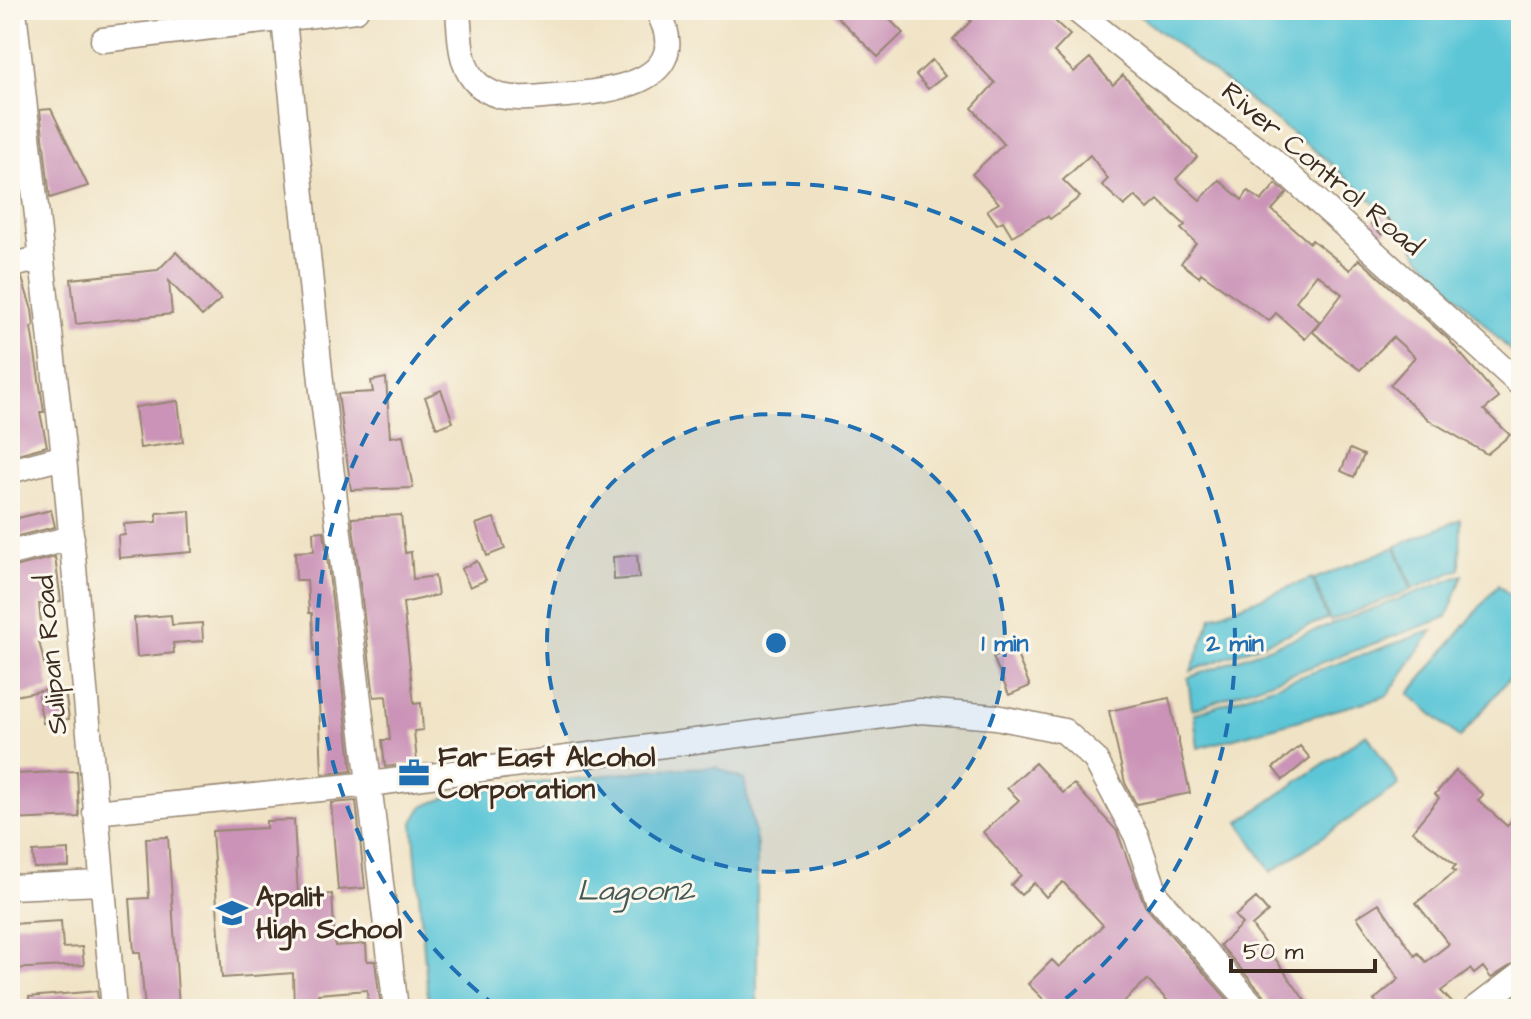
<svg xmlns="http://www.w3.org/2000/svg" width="1531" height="1019" viewBox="0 0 1531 1019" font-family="'Architects Daughter',sans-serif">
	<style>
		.water { fill: #5cc6d7; stroke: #4c787a; stroke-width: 2 }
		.building { fill: #ca93b7 }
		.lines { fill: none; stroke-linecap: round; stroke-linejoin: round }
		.minor-casing { stroke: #968672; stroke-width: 27 }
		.minor { stroke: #fff; stroke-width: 24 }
		.ring { fill: none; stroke: #1f6fb2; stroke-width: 4; stroke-dasharray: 14 10 }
		.labels { text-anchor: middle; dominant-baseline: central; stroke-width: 6; stroke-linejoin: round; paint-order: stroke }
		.street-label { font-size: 28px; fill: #3b2a1e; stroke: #fbf7ec }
		.poi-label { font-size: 28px; font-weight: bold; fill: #3b2a1e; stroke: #fbf7ec; text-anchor: start }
		.water-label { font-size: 30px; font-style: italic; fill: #455956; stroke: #fbf7ec }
		.centre { fill: #1f6fb2; stroke: #fbf7ec; stroke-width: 4 }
		.ring-label { font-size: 24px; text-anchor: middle; font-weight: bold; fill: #1f6fb2; stroke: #fbf7ec; stroke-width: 6; stroke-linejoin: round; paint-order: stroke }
	</style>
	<rect width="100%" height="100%" fill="#fbf7ec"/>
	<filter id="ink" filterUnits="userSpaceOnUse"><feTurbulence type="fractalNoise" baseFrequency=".0125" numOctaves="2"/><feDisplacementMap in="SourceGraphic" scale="16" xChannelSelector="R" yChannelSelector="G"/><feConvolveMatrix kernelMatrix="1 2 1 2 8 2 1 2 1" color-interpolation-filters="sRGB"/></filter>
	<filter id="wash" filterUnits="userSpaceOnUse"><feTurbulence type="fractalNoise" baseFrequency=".006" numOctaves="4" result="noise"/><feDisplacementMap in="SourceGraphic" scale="32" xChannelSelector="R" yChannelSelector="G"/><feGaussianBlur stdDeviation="1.8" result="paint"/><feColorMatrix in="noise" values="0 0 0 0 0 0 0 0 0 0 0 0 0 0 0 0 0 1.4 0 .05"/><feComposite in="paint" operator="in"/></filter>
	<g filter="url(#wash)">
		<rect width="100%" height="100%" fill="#f0e3c5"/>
		<!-- water -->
		<path class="water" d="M1132,10H1521V362L1420,257L1401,227L1323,157Z
			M1461,519L1460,569L1413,589L1396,546Z
			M1395,547L1411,590L1330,621L1314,579Z
			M1463,575L1447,617L1192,710L1188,678Z
			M1312,578L1327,619L1191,671L1212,617Z
			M1498,585L1521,605V664L1460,738L1409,694Z
			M1433,630L1387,696L1198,748L1194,714Z
			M1367,734L1399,785L1271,872L1239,822Z
			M716,767L744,780L757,846V1009H429L413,822L422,807L461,792L658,769Z"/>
		<g id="blocks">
			<!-- building -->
			<path class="building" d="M830,10H880L903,33L878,57Z
				M960,10H1043L1070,35L1054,52L1074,72L1090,58L1113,85L1123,75L1197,157L1176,179L1200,200L1219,180L1242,200L1248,191L1261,201L1276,184L1287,193L1272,210L1310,243L1312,240L1350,270L1359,259L1448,339L1499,398L1484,410L1510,435L1487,454L1429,420L1390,385L1415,357L1393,337L1360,370L1337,353L1313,332L1342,294L1317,274L1296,301L1320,322L1305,339L1276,313L1269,321L1201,273L1199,277L1181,263L1196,243L1181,229L1185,225L1158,200L1148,209L1135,196L1124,206L1102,185L1108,179L1090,155L1063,180L1080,197L1050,219L1047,216L1012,236L1003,221L997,224L987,210L999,203L972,174L1004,144L972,108L995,83L953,39L971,21Z
				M932,60L945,76L928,89L916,75Z
				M51,109L88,186L50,198L40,110Z
				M1381,213L1390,221V227L1382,235L1371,224Z
				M176,252L221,299L202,316L169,281L172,314L76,324L71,279L158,270Z
				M22,278L32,310L34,326L31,327L44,412H40L47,446L10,456V281Z
				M386,378L390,437L403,435L413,488L351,490L338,394L373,392L371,381Z
				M441,390L453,422L437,428L425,397Z
				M178,401L183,442L140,448L135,407Z
				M1350,449L1364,455L1354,477L1341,471Z
				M51,510L55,527L10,538V520Z
				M190,511L192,552L119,558L118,536L125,535L124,524L157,522V513Z
				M401,515L405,553L411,552L413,579L435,576L438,595L403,603L414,704L421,703L423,730L414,731L417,763L385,767L382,740H390L386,696L374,697L352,518Z
				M494,518L505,549L487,556L476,524Z
				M324,531L352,771L322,774L317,652H314L312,613H309L307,580H296L295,552L314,551L313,532Z
				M637,555L639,578L614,580L613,557Z
				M55,557L61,601L39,604L43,640L39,641L50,689L10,697V568Z
				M477,561L486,580L470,587L461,569Z
				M171,615L172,625L202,623L203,641L173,643L174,653L137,657L134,618Z
				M1014,648L1030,686L1009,695L993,657Z
				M65,691L69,719L43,723L38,696Z
				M1169,698L1190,793L1136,804L1125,783L1109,711Z
				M1300,746L1310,758L1283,780L1273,768Z
				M1035,763L1063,793L1074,784L1117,831L1145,906L1236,1009H1162L1169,1002L1147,980L1116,1009H1053L1028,984L1052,960L1059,967L1103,925L1063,882L1046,897L1034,883L1021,895L1011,885L1021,875L983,832L1019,800L1007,788Z
				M77,771L79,817L10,820V797H16L15,774Z
				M1456,771L1483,795L1478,800L1507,826L1521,810V959L1491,978L1483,967L1474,974L1470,969L1441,991L1458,1009H1382L1374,1000L1399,979L1357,917L1379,903L1415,956L1418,953L1426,962L1449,944L1416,903L1456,871L1452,869L1456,865L1412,831L1439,798L1435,794Z
				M356,801L365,888L338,890L331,803Z
				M294,820L298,896L332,894L335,946L366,944L367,961H375L381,1009H368L367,990L318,994L319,1009H294L293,973L222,978L212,831L266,828V821Z
				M168,837L179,1009H145L140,952H134L130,899L149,898L146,838Z
				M69,850V867L34,868L33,852Z
				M1256,898L1268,912L1252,926L1311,1009H1271L1267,999L1220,945L1242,924L1235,916Z
				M61,921L63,948L82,947L84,965L11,969L10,924Z
				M97,991L99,1009H29V997Z"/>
		</g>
	</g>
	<g filter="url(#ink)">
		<use href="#blocks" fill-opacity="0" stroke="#968672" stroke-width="2"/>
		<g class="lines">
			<defs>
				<path id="minor" d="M14,10L64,457L114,1009
					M283,10L322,391L396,1009
					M458,10C460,32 459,63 474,80C481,88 490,93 500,96C522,101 545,96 567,95C616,91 696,80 657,10
					M1076,10L1154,73L1269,157L1521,385
					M103,40L356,10
					M10,266L41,258
					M10,471L64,457
					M10,553L72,538
					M95,812L370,784L921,711L996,717L1064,731L1095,759L1136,835L1157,897L1256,1009
					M10,887L101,883
					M1475,1009L1521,974"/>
			</defs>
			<!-- minor casing -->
			<use href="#minor" class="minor-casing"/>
			<!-- minor -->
			<use href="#minor" class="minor"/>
		</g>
	</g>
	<!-- distance rings -->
	<circle cx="776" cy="643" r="229" fill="#1f6fb2" fill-opacity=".12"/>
	<g class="ring">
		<circle cx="776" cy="643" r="229"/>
		<path d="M497 1007A459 459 0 1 1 1055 1007"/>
	</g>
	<!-- icons -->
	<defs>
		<symbol id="office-bare" viewBox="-9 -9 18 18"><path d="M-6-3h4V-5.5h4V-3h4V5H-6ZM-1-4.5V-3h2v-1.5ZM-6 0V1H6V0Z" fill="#1f6fb2" stroke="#fbf7ec" stroke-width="2.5" paint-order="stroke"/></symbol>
		<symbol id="school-bare" viewBox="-9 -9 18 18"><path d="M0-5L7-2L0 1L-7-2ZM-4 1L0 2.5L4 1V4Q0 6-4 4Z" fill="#1f6fb2" stroke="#fbf7ec" stroke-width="2.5" paint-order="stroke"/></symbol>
	</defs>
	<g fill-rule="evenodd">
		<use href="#office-bare" x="392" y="751" width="44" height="44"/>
		<use href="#school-bare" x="210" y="891" width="44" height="44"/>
	</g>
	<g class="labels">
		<!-- street labels -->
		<g class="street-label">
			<text transform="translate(1322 169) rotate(40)">River Control Road</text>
			<text transform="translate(51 655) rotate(-95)">Sulipan Road</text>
		</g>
		<!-- poi labels -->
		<g class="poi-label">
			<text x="438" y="757">Far East Alcohol<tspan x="438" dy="32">Corporation</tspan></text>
			<text x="256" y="897">Apalit<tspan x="256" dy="32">High School</tspan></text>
		</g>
		<!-- water labels -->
		<g class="water-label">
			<text x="636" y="891">Lagoon2</text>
		</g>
	</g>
	<circle cx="776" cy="643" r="12" class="centre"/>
	<g class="ring-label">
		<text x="1005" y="651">1 min</text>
		<text x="1235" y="651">2 min</text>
	</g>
	<!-- margin -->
	<rect width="1531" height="1019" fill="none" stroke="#fbf7ec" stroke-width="40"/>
	<!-- scale -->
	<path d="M1231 959v12h144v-12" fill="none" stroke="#3b2a1e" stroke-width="4"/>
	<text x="1243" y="959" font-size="24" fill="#3b2a1e" stroke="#fbf7ec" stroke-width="6" paint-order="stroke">50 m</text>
</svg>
